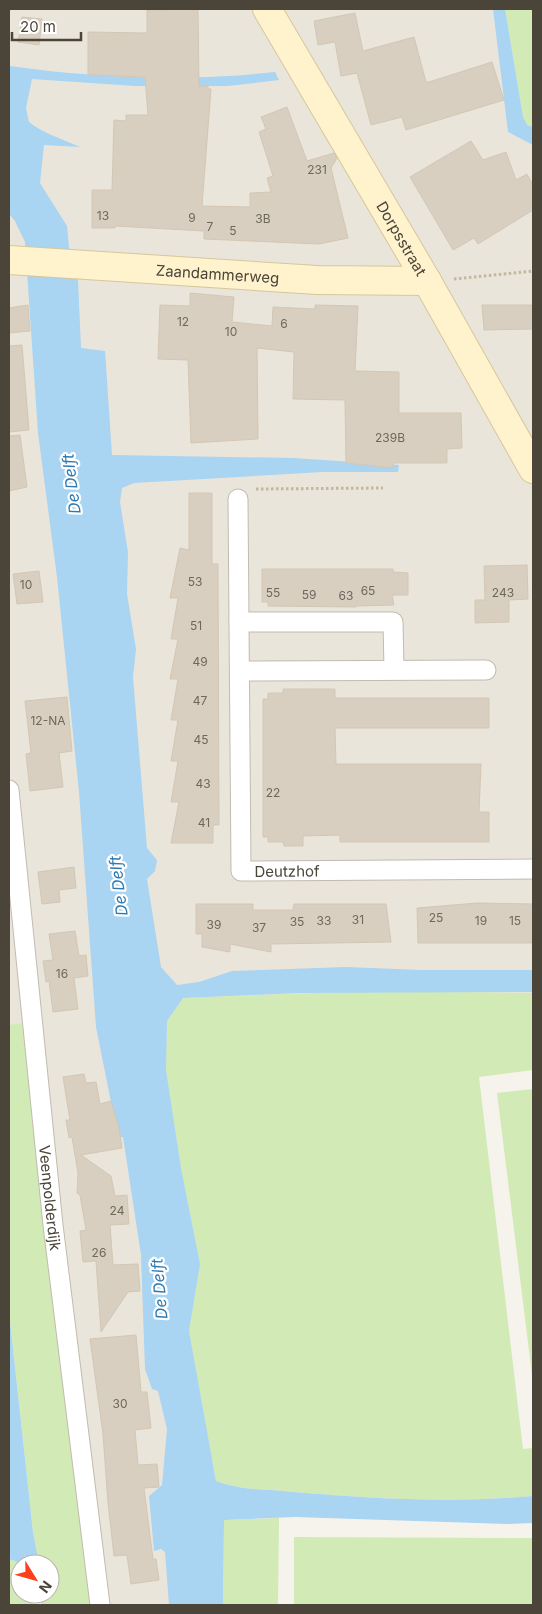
<svg xmlns="http://www.w3.org/2000/svg" width="542" height="1614" viewBox="0 0 542 1614" font-family="Inter,sans-serif">
	<style>
		.residential { fill: #eae5da }
		.green { fill: #d2eab5 }
		.water { fill: #a9d4f2 }
		.building { fill: #d8cfc1; stroke: #d3c7b4 }
		.lines { fill: none; stroke-linecap: round; stroke-linejoin: round }
		.street-casing { stroke: #c2bbae; stroke-width: 21 }
		.secondary-casing { stroke: #d6c79b; stroke-width: 30 }
		.path { stroke: #c4b79f; stroke-width: 3; stroke-dasharray: 2.5 2.5; stroke-linecap: butt }
		.street { stroke: #fff; stroke-width: 19 }
		.secondary { stroke: #fff3cd; stroke-width: 28 }
		.labels { text-anchor: middle; dominant-baseline: central; stroke-width: 4.5; stroke-linejoin: round; paint-order: stroke }
		.number-label { font-size: 12px; fill: #6e675b }
		.street-label { font-size: 15px; fill: #4b4439; stroke: #fff }
		.water-label { font-size: 16px; font-style: italic; fill: #2e7ab2; stroke: #fff }
	</style>
	<rect width="100%" height="100%" fill="#f6f3ec"/>
	<!-- residential -->
	<path class="residential" d="M9,9H508L533,126V1060L474,1066L211,1465L223,1605H53L9,1138Z"/>
	<!-- green -->
	<path class="green" d="M505,9H533V127L527,125L523,117Z
		M370,991L533,993V1070L479,1077L523,1449L533,1448V1496C454,1503 374,1499 294,1492C267,1489 243,1491 216,1481L189,1331L200,1264L181,1168L166,1070L167,1021L183,998Z
		M24,1023L92,1605H41V1603L33,1602L32,1605H9V1559L23,1564H20V1594H50V1564H39L33,1532L9,1312V1025Z
		M533,1089V1383L497,1093Z
		M279,1518L278,1605H223L224,1520Z
		M294,1537L533,1538V1605H294Z"/>
	<!-- water -->
	<path class="water" d="M493,9H505L523,117L527,125L533,127V145L508,132Z
		M9,66C97,78 187,82 275,72L279,80L228,86H135L32,79L26,108L29,122C46,135 61,138 80,147L44,145L40,183L67,226L69,247L78,280L81,348L105,351L112,455L293,458L399,465L398,472H323L134,483L122,488L120,502L128,552L127,594L136,649L133,677L147,848L157,860L155,871L147,879L161,967L177,985L199,982L232,971L346,967L421,970H533V992L298,993L183,998L167,1021L166,1070L181,1168L200,1264L189,1331L216,1481C243,1491 267,1489 294,1492C374,1499 454,1503 533,1496V1523L507,1524L295,1517L224,1520L223,1605H169L165,1552L161,1549L154,1551L149,1496L162,1485L167,1429L158,1391L152,1389L145,1369L141,1255L123,1137H118L96,1027L79,792L57,577L38,433L25,242L15,221L9,214Z
		M9,1312L33,1532L39,1564H23L9,1559Z"/>
	<!-- building -->
	<path class="building" d="M198,9L199,87L208,86V89H211L202,206L250,207V193L271,192L267,178L273,176L259,132L266,129L261,117L287,107L307,161L334,153L337,158L331,168L348,238L319,244L204,239V231L115,226V228H92V190H112L114,120L126,121V115H148L145,77L88,75V32L147,33V10Z
		M355,13L363,51L414,37L426,82H429L492,62L504,100L406,130L402,117L371,125L357,73L341,76L335,42L318,45L314,21Z
		M22,17L42,19L39,45L18,42Z
		M471,141L483,160L506,152L516,180L527,174L533,185V210L478,244L474,238L453,250L410,177Z
		M190,293L234,297L232,322L272,326L273,307L315,309V305L358,306L355,371L399,372V413H461L462,448L447,449V463H393V468L346,463L345,400L293,399L294,352L257,348L258,439L191,443L188,360L158,359L160,305L190,306Z
		M28,305L30,331L9,333V308Z
		M482,305H533V329L484,330Z
		M22,345L29,430L9,432V346Z
		M20,435L27,487L9,491V436Z
		M189,493H212V564H218L219,825H213V843H171L179,802H171L178,761H171L178,720H171L178,679H170L178,639H171L178,598H170L180,548L189,550Z
		M527,565L528,599L509,600V622L475,623V600H485L484,566Z
		M262,569H393V572L408,573V595H392L394,605L356,606V607L268,606V602H262Z
		M39,571L43,602L17,604L13,574Z
		M283,689H335V698H489V728H335L336,764H481L479,812H489V842H340V835L303,836V846H284L283,842H268V837H263V699H268V693H283Z
		M67,697L72,751L59,753L63,787L30,791L26,754L31,753L25,701Z
		M74,867L76,888L59,890L60,902L42,904L38,872Z
		M477,903L533,904V943H418L417,908Z
		M196,904H253V910H293L294,904H386L391,942L271,944V952L230,944V952L202,947V934H196Z
		M75,931L79,956L86,955L88,976L74,978L78,1009L53,1012L49,981L46,982L43,961L53,960L49,934Z
		M84,1074L86,1083L96,1082L100,1104L111,1101L119,1128L122,1148L81,1155L111,1176L115,1196L127,1195L129,1224L110,1225L113,1265L138,1264L140,1291L128,1292L101,1332L96,1261L83,1262L80,1231L86,1230L80,1195L77,1193L78,1173L72,1137L69,1138L66,1120H70L63,1077Z
		M136,1335L141,1392H147L151,1428L135,1430L138,1465L157,1464L159,1487L144,1488L153,1559H156L159,1580L131,1584L127,1555L114,1556L108,1503L103,1434L90,1339Z"/>
	<g class="lines">
		<defs>
			<g id="street">
				<path id="s1" d="M238,499L241,871L533,869"/>
				<path d="M239,622H393L394,669"/>
				<path d="M240,671L486,670"/>
				<path id="s2" d="M9,790L53,1225L100,1605"/>
			</g>
			<g id="secondary">
				<path id="s3" d="M267,9L427,281L533,469"/>
				<path id="s4" d="M9,260L317,280L427,281"/>
			</g>
		</defs>
		<!-- street casing -->
		<use href="#street" class="street-casing"/>
		<!-- secondary casing -->
		<use href="#secondary" class="secondary-casing"/>
		<!-- path -->
		<path class="path" d="M454,279L533,271
			M256,489L383,488"/>
		<!-- street -->
		<use href="#street" class="street"/>
		<!-- secondary -->
		<use href="#secondary" class="secondary"/>
	</g>
	<g class="labels">
		<!-- number labels -->
		<g class="number-label">
			<text x="317" y="169">231</text>
			<text x="103" y="215">13</text>
			<text x="192" y="217">9</text>
			<text x="263" y="218">3B</text>
			<text x="210" y="226">7</text>
			<text x="233" y="230">5</text>
			<text x="183" y="321">12</text>
			<text x="284" y="323">6</text>
			<text x="231" y="331">10</text>
			<text x="390" y="437">239B</text>
			<text x="195" y="581">53</text>
			<text x="26" y="584">10</text>
			<text x="368" y="590">65</text>
			<text x="273" y="592">55</text>
			<text x="503" y="592">243</text>
			<text x="309" y="594">59</text>
			<text x="346" y="595">63</text>
			<text x="196" y="625">51</text>
			<text x="200" y="661">49</text>
			<text x="200" y="700">47</text>
			<text x="48" y="720">12-NA</text>
			<text x="201" y="739">45</text>
			<text x="203" y="783">43</text>
			<text x="273" y="792">22</text>
			<text x="204" y="822">41</text>
			<text x="436" y="917">25</text>
			<text x="358" y="919">31</text>
			<text x="324" y="920">33</text>
			<text x="481" y="920">19</text>
			<text x="515" y="920">15</text>
			<text x="297" y="921">35</text>
			<text x="214" y="924">39</text>
			<text x="259" y="927">37</text>
			<text x="62" y="973">16</text>
			<text x="117" y="1210">24</text>
			<text x="99" y="1252">26</text>
			<text x="120" y="1403">30</text>
		</g>
		<!-- street labels -->
		<g class="street-label">
			<text stroke="none"><textPath href="#s3" startOffset="266">Dorpsstraat</textPath></text>
			<text stroke="none"><textPath href="#s4" startOffset="209">Zaandammerweg</textPath></text>
			<text stroke="none"><textPath href="#s1" startOffset="418">Deutzhof</textPath></text>
			<text stroke="none"><textPath href="#s2" startOffset="410">Veenpolderdijk</textPath></text>
		</g>
		<!-- water labels -->
		<g class="water-label">
			<text transform="translate(71 484) rotate(-97)">De Delft</text>
			<text transform="translate(118 886) rotate(-97)">De Delft</text>
			<text transform="translate(159 1289) rotate(-95)">De Delft</text>
		</g>
	</g>
	<!-- border -->
	<rect width="542" height="1614" fill="none" stroke="#4b4439" stroke-width="20"/>
	<!-- north arrow -->
	<g transform="translate(35 1579) rotate(127)"><circle r="24" fill="#ffffff" stroke="#b7b4b0"/>
	<path d="M0-4L9 19L0 12L-9 19Z" fill="#fc3f1d"/>
	<text y="-8" font-size="14" font-weight="bold" text-anchor="middle" fill="#4b4439">N</text>
	</g>
	<!-- scale -->
	<path d="M12 32v8h69v-8" fill="none" stroke="#4b4439" stroke-width="2.5"/>
	<text x="20" y="32" font-size="15" fill="#4b4439" stroke="#ffffff" stroke-width="4" paint-order="stroke">20 m</text>
</svg>
